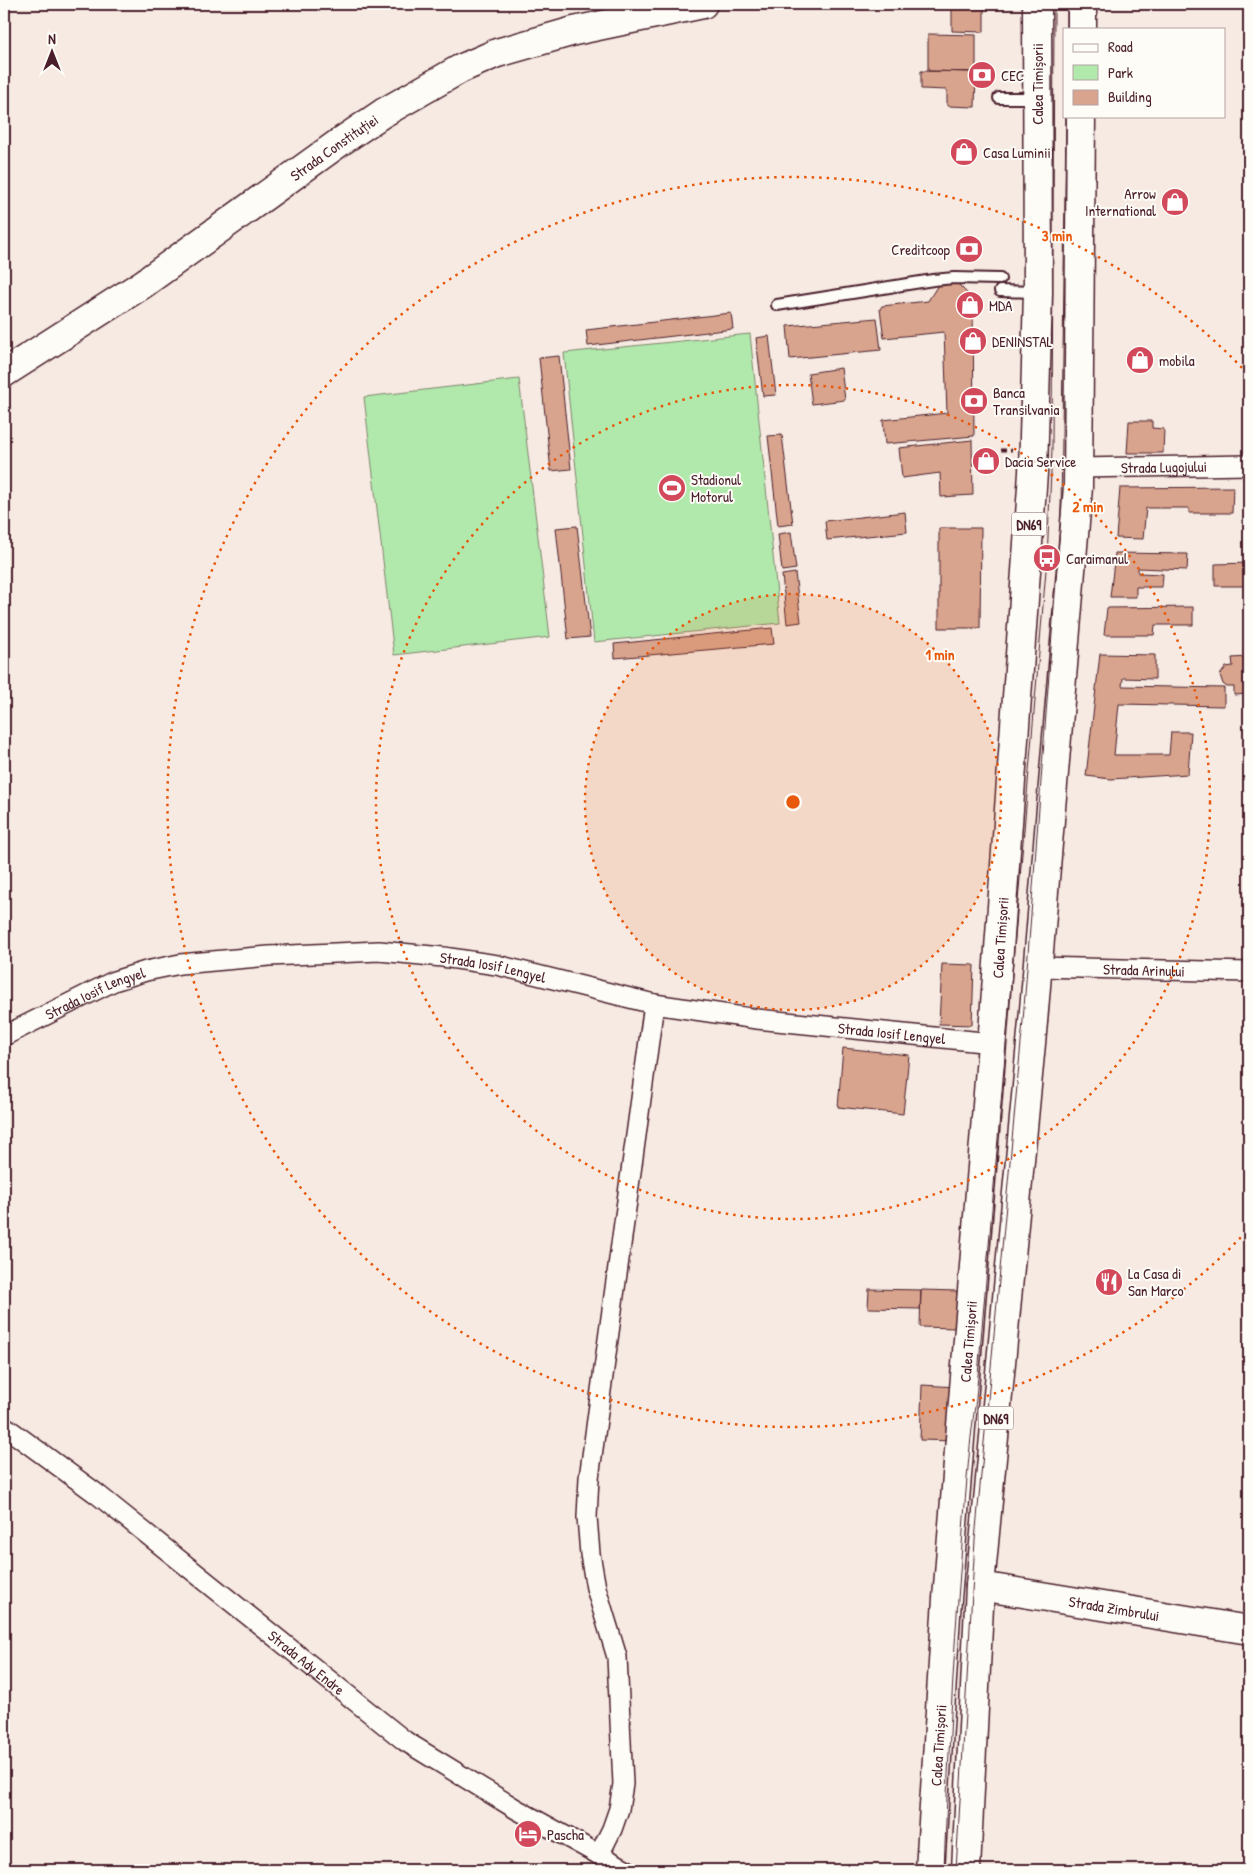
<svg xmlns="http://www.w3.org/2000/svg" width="1253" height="1874" viewBox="0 0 1253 1874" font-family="'Patrick Hand',sans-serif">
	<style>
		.green { fill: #b1e9ac; stroke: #7e846c }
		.building { fill: #d8a48d; stroke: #4a1f2b }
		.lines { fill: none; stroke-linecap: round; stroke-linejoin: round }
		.lane-casing { stroke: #4a1f2b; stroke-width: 14 }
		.street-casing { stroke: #4a1f2b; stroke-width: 22 }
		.secondary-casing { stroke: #4a1f2b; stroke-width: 31 }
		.primary-casing { stroke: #4a1f2b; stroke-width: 31 }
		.path { stroke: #4a1f2b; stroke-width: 3; stroke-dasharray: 5 4; stroke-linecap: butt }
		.lane { stroke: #fdfcf7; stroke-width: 10 }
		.street { stroke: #fdfcf7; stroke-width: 19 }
		.secondary { stroke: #fdfcf7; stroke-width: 28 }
		.primary { stroke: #fdfcf7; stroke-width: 28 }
		.tram { stroke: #4a1f2b; stroke-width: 1 }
		.ring { fill: none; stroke: #e8590c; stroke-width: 2.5; stroke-dasharray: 2.5 5 }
		.labels { text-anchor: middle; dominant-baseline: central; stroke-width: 4; stroke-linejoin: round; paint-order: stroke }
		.shield { fill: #fdfcf7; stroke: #806168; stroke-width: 1 }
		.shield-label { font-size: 14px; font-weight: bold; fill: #4a1f2b }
		.poi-label { font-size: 15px; fill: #4a1f2b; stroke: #fdfcf7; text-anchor: start }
		.street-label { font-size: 15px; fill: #4a1f2b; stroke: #fdfcf7 }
		.centre { fill: #e8590c; stroke: #fdfcf7; stroke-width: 2.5 }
		.ring-label { font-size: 15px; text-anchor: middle; font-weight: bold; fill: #e8590c; stroke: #fdfcf7; stroke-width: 4; stroke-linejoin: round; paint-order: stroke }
	</style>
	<rect width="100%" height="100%" fill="#f6eae2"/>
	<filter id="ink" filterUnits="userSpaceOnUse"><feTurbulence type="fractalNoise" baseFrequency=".02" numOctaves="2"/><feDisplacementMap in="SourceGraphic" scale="10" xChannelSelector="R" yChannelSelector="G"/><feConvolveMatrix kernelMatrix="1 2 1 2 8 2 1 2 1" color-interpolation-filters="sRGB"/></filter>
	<g filter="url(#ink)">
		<!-- green -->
		<path class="green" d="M750,334L780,623L594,642L564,353Z
			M519,379L550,637L394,655L364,397Z"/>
		<!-- building -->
		<path class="building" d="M952,4H984V32L952,31Z
			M928,34L976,35V72L928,71Z
			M921,71L976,72L975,107L947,106V90L921,89Z
			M957,283L973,299L974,436L885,444L883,420L947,413L944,332L884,338L880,309L882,306L928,301L938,285Z
			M731,313L733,329L588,346L586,330Z
			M877,318L881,350L790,359L787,326Z
			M769,336L776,395L763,396L756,338Z
			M559,356L571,469L551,471L539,358Z
			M841,368L845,400L812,404L808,373Z
			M1129,421H1152V428L1164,429L1163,453H1127Z
			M782,435L793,524L778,526L768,436Z
			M972,440L973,495L941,497L940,473L902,478L899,448Z
			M1233,487L1232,513H1189V508H1146L1143,539L1116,538L1120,488Z
			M905,512L907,532L827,540L825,521Z
			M577,526L590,637L568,639L556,528Z
			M939,528H981L980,628H939Z
			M791,532L796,569L782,571L778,534Z
			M1115,553L1188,554L1187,570L1138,568V573L1163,574L1162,587H1136V597H1110Z
			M1249,563V586H1215V564Z
			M795,573L801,622L787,624L782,575Z
			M1193,607V625H1155L1154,635H1104L1107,608Z
			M772,628L774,644L615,658L614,644Z
			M1100,654L1155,655V679L1123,678L1122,686L1224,688V706L1119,704L1114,755H1169L1171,732H1191L1188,774L1111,779L1086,776Z
			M1249,657V694L1234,695V687H1227L1223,684L1220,675L1226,667L1233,666L1232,658Z
			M942,964L974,965L972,1025L939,1024Z
			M843,1048L909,1055L903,1114L838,1107Z
			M869,1289L921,1290L920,1309L868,1308Z
			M921,1290L957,1291L956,1328L920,1327Z
			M922,1385L957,1387L954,1441L920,1440Z"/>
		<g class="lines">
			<defs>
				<path id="lane" d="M999,98H1036
					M1000,291L1036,292
					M777,305L933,280L954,278L1000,279"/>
				<g id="street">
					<path id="s1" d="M1079,468L1249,465"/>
					<path id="s2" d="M1038,967L1249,972"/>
					<path id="s3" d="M4,1036L114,981L146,971L180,964L269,956L379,951L443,957L497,965L654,1004L757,1019L992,1043"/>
					<path id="s4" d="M4,1426L97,1494L405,1741L516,1809L627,1870"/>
					<path d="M599,1855L612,1829L619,1809L623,1784L617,1657L596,1588L590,1554L587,1517L589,1478L654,1004"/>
				</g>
				<g id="secondary">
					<path id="s5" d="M4,373L143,284L340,142L383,113L460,69L497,53L574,31L703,4"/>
					<path id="s6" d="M980,1586L1249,1630"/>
				</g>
				<g id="primary">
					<path d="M1082,29V4"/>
					<path id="s7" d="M930,1870L947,1599L994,1019L1033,473L1038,292L1037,4"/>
					<path d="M966,1870L980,1586L1033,1022L1078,487L1081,116"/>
				</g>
			</defs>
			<!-- lane casing -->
			<use href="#lane" class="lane-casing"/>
			<!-- street casing -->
			<use href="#street" class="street-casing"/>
			<!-- secondary casing -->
			<use href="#secondary" class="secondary-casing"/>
			<!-- primary casing -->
			<use href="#primary" class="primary-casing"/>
			<!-- path -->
			<path class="path" d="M1001,450H1012"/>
			<!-- lane -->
			<use href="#lane" class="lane"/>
			<!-- street -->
			<use href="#street" class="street"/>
			<!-- secondary -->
			<use href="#secondary" class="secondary"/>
			<!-- primary -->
			<use href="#primary" class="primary"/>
			<!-- tram -->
			<path class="tram" d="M1067,29V4
				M944,1870C948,1766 953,1662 961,1559C965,1505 968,1452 976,1399L1047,558L1052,450L1054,4
				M956,1870L975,1540L1023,1021L1061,514L1066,116"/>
		</g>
	</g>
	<!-- distance rings -->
	<circle cx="793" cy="802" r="208" fill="#e8590c" fill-opacity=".12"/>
	<g class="ring">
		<circle cx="793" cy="802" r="208"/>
		<circle cx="793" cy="802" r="417"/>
		<path d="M1246 1232A625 625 0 1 1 1246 372"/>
	</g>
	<!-- icons -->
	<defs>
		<symbol id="bank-disc" viewBox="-11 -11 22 22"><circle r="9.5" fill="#d1495b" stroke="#fdfcf7"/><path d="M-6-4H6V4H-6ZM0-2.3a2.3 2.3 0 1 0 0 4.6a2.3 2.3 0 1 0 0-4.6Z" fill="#fff"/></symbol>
		<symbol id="shop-disc" viewBox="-11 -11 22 22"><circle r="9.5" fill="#d1495b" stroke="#fdfcf7"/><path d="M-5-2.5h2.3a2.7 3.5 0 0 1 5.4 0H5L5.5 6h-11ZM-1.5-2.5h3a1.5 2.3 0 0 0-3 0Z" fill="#fff"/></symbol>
		<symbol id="stadium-disc" viewBox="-11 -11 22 22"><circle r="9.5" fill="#d1495b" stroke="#fdfcf7"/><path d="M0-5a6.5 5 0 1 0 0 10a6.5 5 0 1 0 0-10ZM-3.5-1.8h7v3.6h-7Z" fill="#fff"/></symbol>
		<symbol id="bus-disc" viewBox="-11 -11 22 22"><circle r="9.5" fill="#d1495b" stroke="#fdfcf7"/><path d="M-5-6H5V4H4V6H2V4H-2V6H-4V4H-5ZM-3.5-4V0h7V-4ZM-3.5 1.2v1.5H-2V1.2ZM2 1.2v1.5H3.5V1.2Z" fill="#fff"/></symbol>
		<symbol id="restaurant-disc" viewBox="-11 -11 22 22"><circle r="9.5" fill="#d1495b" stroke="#fdfcf7"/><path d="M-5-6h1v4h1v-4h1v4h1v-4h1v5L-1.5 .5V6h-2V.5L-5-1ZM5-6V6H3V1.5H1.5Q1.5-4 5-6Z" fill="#fff"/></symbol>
		<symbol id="hotel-disc" viewBox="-11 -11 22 22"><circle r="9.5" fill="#d1495b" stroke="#fdfcf7"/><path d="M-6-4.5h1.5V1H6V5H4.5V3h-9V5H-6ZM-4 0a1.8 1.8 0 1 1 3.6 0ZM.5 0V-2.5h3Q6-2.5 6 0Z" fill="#fff"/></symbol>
	</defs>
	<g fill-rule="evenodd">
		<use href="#bank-disc" x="966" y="59" width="32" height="32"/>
		<use href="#shop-disc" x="948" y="136" width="32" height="32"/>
		<use href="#shop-disc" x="1159" y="186" width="32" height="32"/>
		<use href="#bank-disc" x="953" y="233" width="32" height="32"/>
		<use href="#shop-disc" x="954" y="289" width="32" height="32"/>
		<use href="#shop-disc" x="957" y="325" width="32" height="32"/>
		<use href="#shop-disc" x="1124" y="344" width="32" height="32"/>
		<use href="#bank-disc" x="958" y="385" width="32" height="32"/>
		<use href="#shop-disc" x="970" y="445" width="32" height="32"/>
		<use href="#stadium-disc" x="656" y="472" width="32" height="32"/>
		<use href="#bus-disc" x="1031" y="542" width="32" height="32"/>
		<use href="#restaurant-disc" x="1093" y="1266" width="32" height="32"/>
		<use href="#hotel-disc" x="512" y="1818" width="32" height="32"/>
	</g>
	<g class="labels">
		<!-- shield labels -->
		<g class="shield">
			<rect x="1011.5" y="512.5" width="35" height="23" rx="4"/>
			<rect x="978.5" y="1406.5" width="35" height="23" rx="4"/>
		</g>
		<g class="shield-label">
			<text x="1029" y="524">DN69</text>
			<text x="996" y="1418">DN69</text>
		</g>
		<!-- poi labels -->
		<g class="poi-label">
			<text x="1001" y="75">CEC</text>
			<text x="983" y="152">Casa Luminii</text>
			<text x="1156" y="193" text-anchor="end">Arrow<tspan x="1156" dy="17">International</tspan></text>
			<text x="950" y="249" text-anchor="end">Creditcoop</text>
			<text x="989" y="305">MDA</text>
			<text x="992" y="341">DENINSTAL</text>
			<text x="1159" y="360">mobila</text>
			<text x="993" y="392">Banca<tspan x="993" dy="17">Transilvania</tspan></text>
			<text x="1005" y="461">Dacia Service</text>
			<text x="691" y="479">Stadionul<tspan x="691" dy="17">Motorul</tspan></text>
			<text x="1066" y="558">Caraimanul</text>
			<text x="1128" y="1273">La Casa di<tspan x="1128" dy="17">San Marco</tspan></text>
			<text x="547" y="1834">Pascha</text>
		</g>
		<!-- street labels -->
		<g class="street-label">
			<text transform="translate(1037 84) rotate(-90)">Calea Timișorii</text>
			<text stroke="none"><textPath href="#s5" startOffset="400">Strada Constituției</textPath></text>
			<text stroke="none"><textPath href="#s1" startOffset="85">Strada Lugojului</textPath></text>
			<text stroke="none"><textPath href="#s7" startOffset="935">Calea Timișorii</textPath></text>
			<text stroke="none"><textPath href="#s3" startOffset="506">Strada Iosif Lengyel</textPath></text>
			<text stroke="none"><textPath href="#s2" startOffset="106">Strada Arinului</textPath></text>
			<text stroke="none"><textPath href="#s3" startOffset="101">Strada Iosif Lengyel</textPath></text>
			<text stroke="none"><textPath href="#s3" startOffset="911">Strada Iosif Lengyel</textPath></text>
			<text stroke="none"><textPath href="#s7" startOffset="530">Calea Timișorii</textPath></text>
			<text stroke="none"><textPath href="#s6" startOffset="136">Strada Zimbrului</textPath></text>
			<text stroke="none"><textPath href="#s4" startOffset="384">Strada Ady Endre</textPath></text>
			<text stroke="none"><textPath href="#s7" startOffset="125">Calea Timișorii</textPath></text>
		</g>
	</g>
	<circle cx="793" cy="802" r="8" class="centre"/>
	<g class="ring-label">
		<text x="1057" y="241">3 min</text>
		<text x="1088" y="512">2 min</text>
		<text x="940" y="660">1 min</text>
	</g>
	<!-- margin -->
	<rect width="1253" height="1874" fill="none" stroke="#fdfcf7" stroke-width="20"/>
	<rect x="10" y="10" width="1233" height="1854" fill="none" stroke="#4a1f2b" stroke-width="2" filter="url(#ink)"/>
	<!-- legend -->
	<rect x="1063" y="28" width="162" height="90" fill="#fdfcf7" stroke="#b5a4a5"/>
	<rect x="1073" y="44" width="25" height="8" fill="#fdfcf7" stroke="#b5a4a5"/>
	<text x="1108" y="52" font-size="15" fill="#4a1f2b">Road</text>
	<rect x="1073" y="65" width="25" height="15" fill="#b1e9ac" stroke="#b5a4a5"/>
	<text x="1108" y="78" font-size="15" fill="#4a1f2b">Park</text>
	<rect x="1073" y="90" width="25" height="15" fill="#d8a48d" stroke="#b5a4a5"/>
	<text x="1108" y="102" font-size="15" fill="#4a1f2b">Building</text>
	<!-- north arrow -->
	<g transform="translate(52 52)" stroke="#fdfcf7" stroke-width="4" paint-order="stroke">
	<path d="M0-4L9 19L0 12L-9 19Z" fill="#4a1f2b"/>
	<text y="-8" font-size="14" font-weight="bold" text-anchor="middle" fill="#4a1f2b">N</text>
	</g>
</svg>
